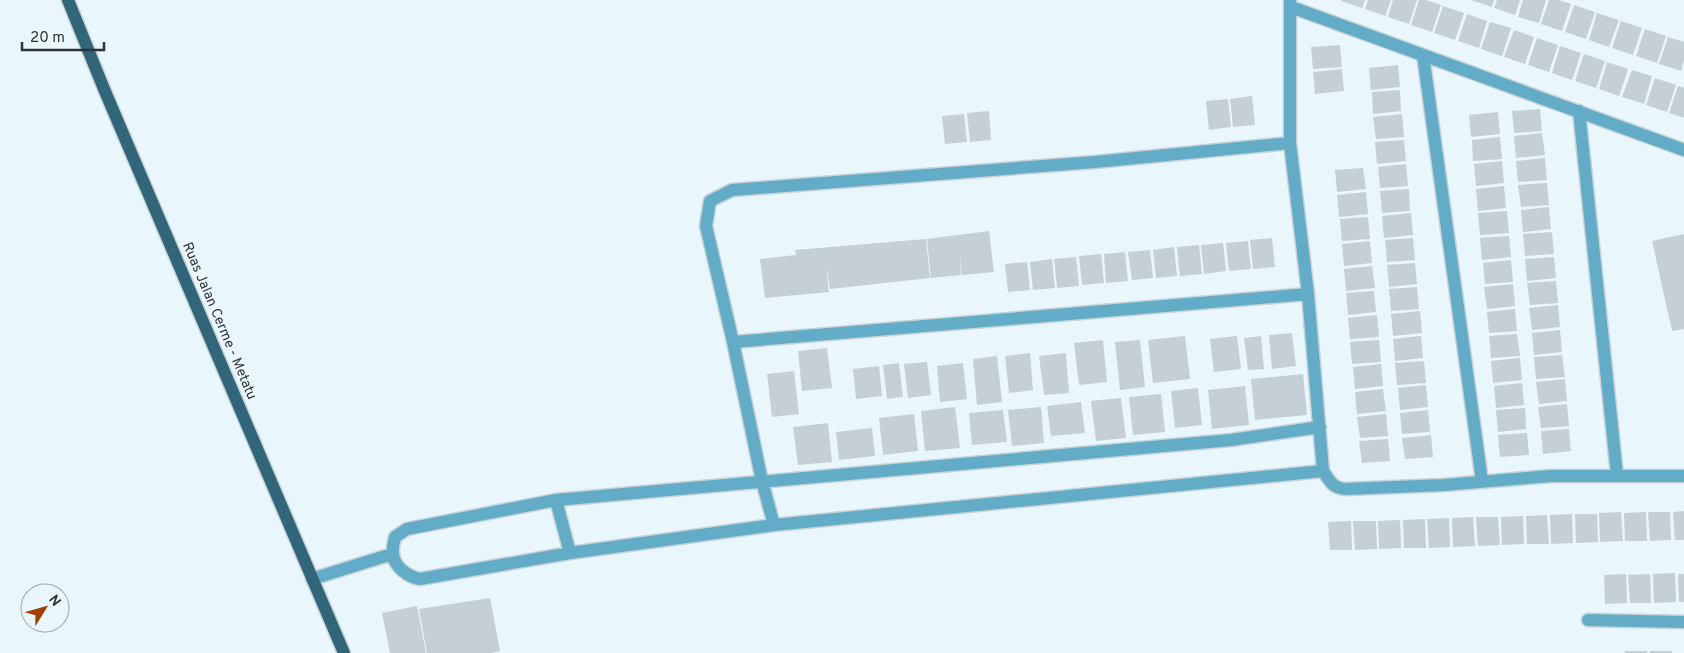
<svg xmlns="http://www.w3.org/2000/svg" width="1684" height="653" viewBox="0 0 1684 653" font-family="Overpass,sans-serif">
	<style>
		.building { fill: #c4d0d5 }
		.lines { fill: none; stroke-linecap: round; stroke-linejoin: round }
		.minor-casing { stroke: #c7d3d7; stroke-width: 15 }
		.major-casing { stroke: #c7d3d7; stroke-width: 15 }
		.minor { stroke: #63acc8; stroke-width: 12 }
		.major { stroke: #316579; stroke-width: 12 }
		.labels { text-anchor: middle; dominant-baseline: central; stroke-width: 5; stroke-linejoin: round; paint-order: stroke }
		.street-label { font-size: 14px; fill: #2e3335; stroke: #e9f6fb }
	</style>
	<rect width="100%" height="100%" fill="#e9f6fb"/>
	<!-- building -->
	<path class="building" d="M1341,0H1365L1362,8L1341,1Z
		M1368,0H1391L1385,16L1365,9Z
		M1393,0H1417L1409,24L1388,17Z
		M1419,0H1426L1441,5L1432,32L1411,25Z
		M1471,0H1494L1492,7Z
		M1497,0H1520L1515,15L1494,8Z
		M1523,0H1546L1539,23L1518,17Z
		M1549,0H1559L1571,4L1562,31L1541,24Z
		M1574,5L1595,12L1586,39L1565,32Z
		M1443,6L1464,13L1455,40L1434,33Z
		M1597,13L1619,20L1609,47L1589,40Z
		M1467,14L1487,21L1479,48L1458,41Z
		M1621,21L1642,28L1633,55L1612,48Z
		M1490,22L1511,28L1502,56L1481,49Z
		M1645,29L1666,36L1657,63L1636,56Z
		M1514,30L1534,37L1525,64L1504,57Z
		M1668,37L1684,42V60L1681,71L1659,64Z
		M1537,38L1558,45L1549,72L1528,65Z
		M1340,45L1342,67L1313,69L1311,47Z
		M1560,46L1581,53L1572,80L1552,73Z
		M1584,54L1605,61L1596,88L1575,81Z
		M1607,62L1628,69L1619,96L1599,89Z
		M1398,65L1400,87L1371,90L1369,68Z
		M1342,69L1344,91L1315,94L1313,72Z
		M1632,70L1652,76L1644,104L1622,97Z
		M1655,78L1676,85L1667,112L1646,105Z
		M1678,86L1684,88V118L1669,113Z
		M1400,90L1401,111L1373,114L1372,92Z
		M1252,96L1255,125L1233,127L1230,99Z
		M1228,99L1231,127L1209,130L1206,101Z
		M1540,109L1542,131L1514,133L1512,111Z
		M989,111L991,140L970,142L967,113Z
		M1498,112L1500,134L1471,137L1469,115Z
		M964,114L967,142L945,144L942,116Z
		M1402,114L1404,137L1376,139L1373,117Z
		M1542,133L1545,155L1516,158L1514,136Z
		M1500,137L1502,159L1473,161L1472,140Z
		M1404,140L1406,161L1377,164L1375,142Z
		M1545,158L1547,180L1518,182L1516,161Z
		M1502,161L1504,183L1476,186L1474,164Z
		M1406,164L1408,186L1380,188L1378,167Z
		M1363,168L1366,189L1337,192L1335,170Z
		M1547,183L1549,205L1521,207L1518,185Z
		M1504,186L1506,208L1478,211L1476,189Z
		M1409,189L1410,211L1382,213L1380,191Z
		M1366,192L1368,214L1339,217L1337,195Z
		M1549,207L1551,229L1523,232L1521,210Z
		M1507,211L1509,233L1480,235L1478,213Z
		M1411,213L1413,235L1384,238L1382,216Z
		M1368,217L1370,239L1342,241L1340,219Z
		M989,231L994,272L962,275L960,255L961,275L931,278L927,239Z
		M1552,232L1554,254L1525,256L1523,234Z
		M1684,234V329L1672,331L1652,241Z
		M1509,236L1511,257L1482,260L1480,238Z
		M1272,238L1275,267L1253,269L1250,240Z
		M1413,238L1415,260L1387,262L1385,240Z
		M926,239L930,278L830,289L826,266L829,292L765,298L760,259L796,255L795,250Z
		M1248,241L1251,269L1229,271L1226,243Z
		M1370,241L1372,263L1344,266L1342,244Z
		M1223,243L1226,271L1204,274L1201,245Z
		M1199,245L1202,274L1180,276L1177,247Z
		M1174,247L1177,276L1156,278L1153,250Z
		M1150,250L1153,278L1132,280L1128,252Z
		M1125,252L1128,281L1106,283L1104,254Z
		M1101,254L1104,283L1082,285L1079,256Z
		M1076,257L1079,286L1057,288L1054,259Z
		M1554,257L1556,278L1527,281L1525,259Z
		M1052,259L1055,288L1033,290L1030,262Z
		M1511,260L1513,282L1485,284L1483,263Z
		M1027,262L1030,290L1008,292L1005,264Z
		M1415,263L1417,284L1389,287L1387,265Z
		M1372,266L1375,288L1346,291L1344,269Z
		M1556,281L1558,303L1530,305L1527,283Z
		M1513,284L1515,306L1487,309L1484,287Z
		M1417,287L1419,309L1391,311L1389,289Z
		M1374,291L1376,312L1348,315L1346,293Z
		M1558,305L1560,327L1532,330L1529,308Z
		M1515,309L1517,331L1489,333L1487,312Z
		M1420,311L1422,333L1393,336L1391,314Z
		M1377,315L1379,337L1350,339L1348,318Z
		M1560,330L1562,352L1534,355L1532,333Z
		M1292,333L1296,366L1272,369L1269,335Z
		M1517,334L1520,356L1491,358L1489,336Z
		M1185,336L1190,379L1153,383L1148,340Z
		M1237,336L1241,369L1214,372L1210,339Z
		M1261,336L1264,369L1248,370L1244,338Z
		M1421,336L1423,358L1395,361L1393,339Z
		M1103,340L1107,382L1079,385L1074,343Z
		M1140,340L1145,387L1120,390L1115,342Z
		M1379,340L1381,362L1352,364L1350,342Z
		M827,348L832,388L802,391L798,351Z
		M1030,353L1033,390L1009,393L1005,356Z
		M1066,353L1069,393L1044,395L1039,356Z
		M1562,355L1565,377L1536,379L1534,357Z
		M997,356L1002,402L977,405L973,359Z
		M1520,358L1522,380L1493,383L1491,361Z
		M1424,361L1426,383L1397,385L1395,363Z
		M927,362L931,395L908,398L904,364Z
		M899,363L903,397L887,399L883,365Z
		M963,363L967,399L940,402L937,366Z
		M1381,364L1383,386L1355,389L1353,367Z
		M879,366L882,396L856,399L853,369Z
		M794,371L799,414L772,417L767,374Z
		M1303,374L1307,415L1255,420L1251,379Z
		M1565,379L1567,401L1539,404L1536,382Z
		M1522,383L1524,405L1496,408L1494,386Z
		M1426,385L1428,407L1400,410L1398,388Z
		M1245,386L1249,425L1212,429L1208,390Z
		M1198,388L1202,425L1175,428L1171,391Z
		M1383,389L1386,411L1357,414L1355,392Z
		M1161,394L1165,432L1133,435L1129,397Z
		M1121,398L1126,438L1096,441L1091,401Z
		M1081,402L1085,433L1051,436L1047,406Z
		M1567,404L1569,426L1541,428L1538,407Z
		M955,407L960,448L925,451L921,411Z
		M1041,407L1044,443L1012,446L1008,410Z
		M1525,408L1526,429L1498,432L1496,410Z
		M1003,410L1007,442L972,445L969,413Z
		M1428,410L1430,432L1402,434L1400,413Z
		M914,414L918,451L883,455L879,418Z
		M1386,414L1388,436L1360,438L1357,417Z
		M828,423L832,462L798,465L793,427Z
		M872,428L875,456L839,460L836,432Z
		M1569,429L1571,451L1543,454L1541,431Z
		M1527,433L1529,455L1500,457L1498,435Z
		M1431,435L1433,457L1405,459L1402,438Z
		M1388,439L1390,461L1362,463L1359,441Z
		M1684,511V540H1675L1673,512Z
		M1621,512L1623,541L1600,542L1599,513Z
		M1646,512L1647,541H1625L1624,513Z
		M1648,512H1670L1671,540L1650,541Z
		M1572,514L1573,543L1551,544L1550,515Z
		M1575,514H1597L1598,542L1576,543Z
		M1547,515L1549,544H1527L1526,516Z
		M1523,516L1524,544L1502,545L1501,517Z
		M1473,517L1475,546L1453,547L1452,518Z
		M1476,517H1498L1500,545L1478,546Z
		M1449,518L1450,547L1429,548L1427,519Z
		M1425,519L1426,548H1404L1403,520Z
		M1400,520L1401,548L1379,549L1378,521Z
		M1351,521L1352,550H1330L1328,522Z
		M1353,521H1376L1377,549L1355,550Z
		M1675,573L1676,602L1654,603L1653,574Z
		M1626,574L1627,603L1605,604L1604,575Z
		M1650,574L1651,603H1630L1628,575Z
		M1678,574H1684V602H1679Z
		M490,598L500,651L491,653H427L419,609Z
		M417,606L426,653H390L382,613Z
		M1625,651H1647V653H1625Z
		M1650,651H1672V653H1650Z"/>
	<g class="lines">
		<defs>
			<path id="minor" d="M1290,0V143L1308,294L1323,471C1331,482 1332,488 1346,489L1444,485L1551,476H1684
				M1291,7L1684,150
				M1423,55L1482,481
				M1579,111L1617,475
				M733,342L1308,294
				M1320,427L1231,440L556,500L407,529L395,537C394,542 392,548 393,553C393,566 408,577 420,579L570,553L774,525L1323,471
				M556,500L570,553
				M774,525L762,481L733,342L706,226L710,201L732,190L1095,162L1290,143
				M312,579L392,554
				M1588,620L1684,622"/>
			<path id="major" d="M68,0L104,89L344,653"/>
		</defs>
		<!-- minor casing -->
		<use href="#minor" class="minor-casing"/>
		<!-- major casing -->
		<use href="#major" class="major-casing"/>
		<!-- minor -->
		<use href="#minor" class="minor"/>
		<!-- major -->
		<use href="#major" class="major"/>
	</g>
	<g class="labels">
		<!-- street labels -->
		<g class="street-label">
			<text transform="translate(219 321) rotate(67)">Ruas Jalan Cerme - Metatu</text>
		</g>
	</g>
	<!-- north arrow -->
	<g transform="translate(45 608) rotate(53)"><circle r="24" fill="#e9f6fb" stroke="#9ea8ac"/>
	<path d="M0-4L9 19L0 12L-9 19Z" fill="#a24000"/>
	<text y="-8" font-size="14" font-weight="bold" text-anchor="middle" fill="#2e3335">N</text>
	</g>
	<!-- scale -->
	<path d="M22 42v8h82v-8" fill="none" stroke="#2e3335" stroke-width="2.5"/>
	<text x="30" y="42" font-size="15" fill="#2e3335" stroke="#e9f6fb" stroke-width="4" paint-order="stroke">20 m</text>
</svg>
